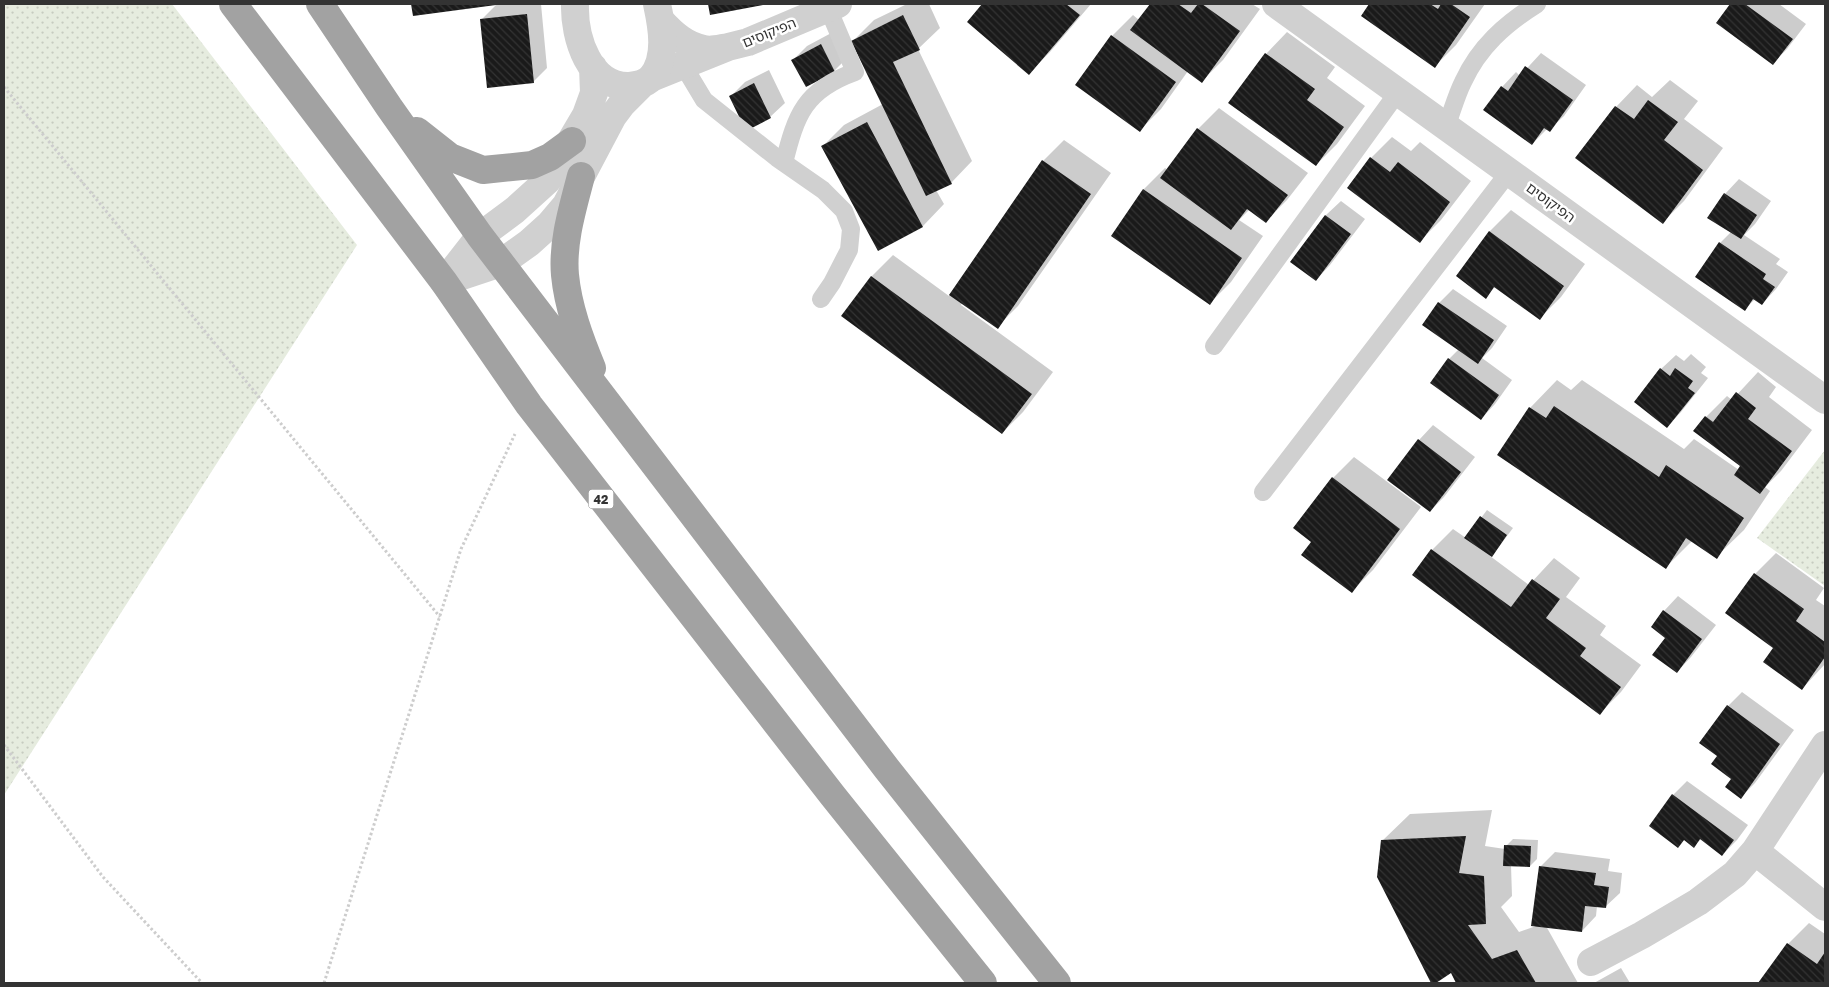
<svg xmlns="http://www.w3.org/2000/svg" width="1829" height="987" viewBox="0 0 1829 987" font-family="'Golos Text','Noto Sans Hebrew',sans-serif">
	<style>
		.grass { fill: url(#grass-dots) }
		.shadow { fill: #0003 }
		.building { fill: url(#building-back-hatch) }
		.lines { fill: none; stroke-linecap: round; stroke-linejoin: round }
		.path { stroke: #cdcdcd; stroke-width: 3; stroke-dasharray: 2.5 2.5; stroke-linecap: butt }
		.service { stroke: #d0d0d0; stroke-width: 18 }
		.minor { stroke: #d0d0d0; stroke-width: 28 }
		.tertiary { stroke: #d0d0d0; stroke-width: 28 }
		.trunk { stroke: #a2a2a2; stroke-width: 28 }
		.labels { text-anchor: middle; dominant-baseline: central; stroke-width: 5; stroke-linejoin: round; paint-order: stroke }
		.shield { fill: #fff; stroke: #707070; stroke-width: 1 }
		.shield-label { font-size: 12px; font-weight: bold; fill: #333 }
		.street-label { font-size: 14px; fill: #333; stroke: #fff }
	</style>
	<defs>
		<pattern id="grass-dots" width="8" height="8" patternUnits="userSpaceOnUse" patternTransform="scale(1.25)"><rect width="8" height="8" fill="#e6ecdf"/><path d="M2 2h.1M6 6h.1" fill="none" stroke="#c6cbc0" stroke-width="1.8" stroke-linecap="round"/></pattern>
		<pattern id="building-back-hatch" width="6" height="6" patternUnits="userSpaceOnUse" patternTransform="scale(1.25)"><rect width="6" height="6" fill="#1a1a1a"/><path d="M-1 5l2 2M0 0l6 6M5-1l2 2" fill="none" stroke="#333"/></pattern>
	</defs>
	<rect width="100%" height="100%" fill="#fff"/>
	<!-- grass -->
	<path class="grass" d="M4,4H172L357,245L4,795Z
		M1825,450V586L1757,538Z"/>
	<!-- shadow -->
	<path class="shadow" d="M412,4H496L414,15Z
		M510,4H541L547,68L533,82L481,20L496,5Z
		M709,4H761L711,14Z
		M907,4H929L940,28L918,49L972,161L951,183L936,190L944,204L923,226L878,249L823,146L844,125L883,104L853,41L874,20Z
		M983,4H1091L1050,52L1029,73L968,21Z
		M1151,4H1252L1260,9L1223,60L1202,81L1188,71L1161,109L1140,130L1112,36L1133,15L1139,20Z
		M1371,4H1485L1456,45L1435,66L1363,16Z
		M1732,4H1779L1806,24L1787,49L1773,63L1718,23Z
		M835,31L849,56L834,71L793,60L807,46Z
		M1287,32L1335,67L1327,78L1365,106L1337,144L1316,165L1230,102L1266,54Z
		M1541,53L1586,85L1564,116L1549,130L1547,129L1532,144L1502,87L1516,72L1520,76Z
		M769,70L785,103L770,117L731,96L745,82Z
		M1670,80L1698,101L1684,119L1723,148L1684,201L1663,222L1616,107L1637,85L1652,97Z
		M1219,108L1308,173L1287,200L1266,221L1250,209L1239,220L1263,236L1231,282L1210,303L1113,235L1144,189L1165,168L1168,170L1198,129Z
		M1392,137L1411,151L1420,142L1471,181L1441,220L1420,241L1349,188L1371,158Z
		M1064,140L1111,173L1018,306L997,327L962,303L961,305L1053,372L1023,412L1002,433L843,316L872,276L893,255L949,296L1043,161Z
		M1739,179L1771,201L1755,224L1744,235L1780,259L1776,264L1788,272L1776,289L1762,304L1755,299L1745,309L1697,276L1720,243L1731,232L1725,194Z
		M1341,201L1365,219L1330,265L1316,280L1292,262L1326,215Z
		M1511,210L1585,264L1561,297L1540,318L1496,286L1485,297L1457,276L1490,231Z
		M1453,289L1507,326L1492,348L1482,358L1512,380L1495,404L1481,419L1432,383L1449,359L1459,349L1439,303Z
		M1691,354L1706,367L1701,373L1708,378L1681,412L1667,427L1661,369L1676,355L1684,361Z
		M1758,372L1776,387L1769,397L1812,430L1781,471L1765,487L1770,491L1744,530L1716,557L1692,541L1665,568L1498,455L1530,408L1557,380L1571,390L1582,380L1684,449L1694,439L1739,470L1742,466L1706,417L1727,396L1732,400Z
		M1433,425L1475,457L1444,497L1430,511L1389,479L1419,440Z
		M1354,457L1421,507L1373,570L1352,591L1313,541L1333,478Z
		M1487,510L1513,528L1498,548L1490,556L1529,585L1554,558L1580,578L1566,597L1606,626L1600,635L1641,665L1621,692L1600,713L1414,575L1432,550L1453,529L1466,538Z
		M1776,553L1824,588L1816,600L1825,606V664L1802,689L1775,647L1755,574Z
		M1678,596L1716,625L1691,657L1677,672L1667,637L1653,626L1664,611Z
		M1742,692L1794,730L1755,783L1741,797L1733,778L1719,756L1728,706Z
		M1687,781L1748,825L1737,840L1722,855L1701,839L1694,846L1685,839L1678,846L1673,795Z
		M1492,810L1485,846L1505,849L1506,846L1513,839L1538,840L1537,859L1530,866L1511,865L1512,896L1501,907L1519,932L1539,925L1540,867L1555,852L1610,859L1608,871L1622,873L1620,893L1605,907L1597,906L1596,916L1582,931L1546,926L1578,983H1458L1452,971L1433,983L1379,877L1382,841L1410,814Z
		M1809,923L1825,934V983H1760L1788,944Z
		M1621,968L1630,983H1594Z"/>
	<!-- building -->
	<path class="building" d="M411,4H496V5L413,16Z
		M708,4H763V5L710,15Z
		M982,4H1066L1080,15L1029,75L967,22Z
		M1150,4H1178L1191,13L1198,4H1202L1240,31L1202,83L1130,30Z
		M1369,4H1430L1438,9L1441,4H1451L1470,17L1435,68L1361,16Z
		M1730,4H1745L1793,39L1773,65L1716,23Z
		M527,14L534,83L487,88L480,19Z
		M903,15L920,50L893,62L952,184L926,196L851,41Z
		M1111,35L1176,82L1140,132L1075,85Z
		M821,44L835,72L806,87L791,60Z
		M1265,53L1315,89L1307,100L1344,127L1316,166L1228,103Z
		M1525,66L1573,100L1550,132L1544,128L1532,145L1483,110L1501,86L1508,91Z
		M754,83L771,118L746,131L729,96Z
		M1648,100L1678,122L1664,140L1703,170L1663,224L1575,158L1615,106L1634,119Z
		M867,122L923,227L878,251L821,146Z
		M1197,128L1288,195L1266,223L1247,209L1231,230L1160,178Z
		M1370,157L1390,172L1398,162L1450,202L1420,243L1347,188Z
		M1042,160L1091,194L998,329L949,295Z
		M1143,189L1242,258L1210,305L1111,236Z
		M1724,193L1757,215L1741,239L1707,218Z
		M1325,215L1351,234L1316,281L1290,262Z
		M1489,231L1564,286L1540,320L1494,287L1486,299L1456,276Z
		M1719,242L1766,274L1763,279L1775,287L1762,305L1753,299L1745,311L1695,277Z
		M871,276L1032,394L1002,434L841,316Z
		M1438,302L1494,340L1478,364L1422,325Z
		M1448,358L1499,395L1481,420L1430,383Z
		M1660,368L1670,376L1675,368L1693,381L1688,388L1695,393L1667,428L1634,402Z
		M1736,392L1756,408L1748,419L1792,451L1760,494L1734,475L1740,466L1693,431L1705,416L1713,422Z
		M1554,406L1659,477L1666,465L1744,518L1717,559L1686,538L1666,569L1497,455L1529,407L1546,418Z
		M1418,439L1461,472L1430,512L1387,480Z
		M1332,477L1400,529L1352,593L1301,555L1311,542L1293,528Z
		M1480,516L1507,535L1492,557L1464,538Z
		M1431,549L1511,607L1532,579L1560,599L1546,618L1586,648L1580,656L1621,687L1600,715L1412,575Z
		M1754,573L1804,609L1796,621L1825,642V657L1802,690L1763,662L1773,648L1725,613Z
		M1663,610L1702,639L1677,673L1652,655L1665,638L1651,627Z
		M1727,705L1780,744L1741,799L1725,787L1731,779L1711,764L1717,756L1699,743Z
		M1672,794L1734,840L1722,856L1700,839L1694,848L1684,840L1678,848L1649,826Z
		M1466,836L1459,873L1484,876L1486,924L1468,925L1492,959L1517,950L1536,983H1456L1451,973L1436,983H1431L1377,877L1381,840Z
		M1504,845L1531,846L1530,867L1503,866Z
		M1539,866L1596,873L1594,885L1609,887L1606,908L1585,906L1582,932L1531,926Z
		M1787,943L1817,964L1825,952V983H1758Z"/>
	<g class="lines">
		<!-- path -->
		<path class="path" d="M4,87L440,617
			M4,745L103,877L202,983
			M324,983L461,549L515,434"/>
		<!-- service -->
		<path class="service" d="M683,65L704,100L777,158L823,190L844,211L851,229L849,250L832,283L821,299
			M1446,127C1452,112 1456,96 1463,82C1479,47 1505,24 1537,4
			M784,163C796,114 805,90 855,72L828,8
			M1214,346L1398,92
			M1263,492L1509,172"/>
		<!-- minor -->
		<path class="minor" d="M1276,4L1825,400
			M728,47L748,42L838,4
			M651,78L728,47C721,48 711,51 704,49C686,46 673,34 661,21
			M1755,851L1825,907
			M1591,962L1642,935L1698,902L1735,874L1755,851L1825,745"/>
		<!-- tertiary -->
		<path class="tertiary" d="M575,4C574,37 589,88 630,86C638,85 645,84 651,78C668,58 662,27 657,4
			M444,282L501,263L529,243L549,225L566,205L613,116L622,104L641,85
			M444,282L480,236L515,210L547,181L586,115L594,93L593,67"/>
		<!-- trunk -->
		<path class="trunk" d="M233,4L444,282L529,405L833,796L983,983
			M320,4L389,107L480,236L887,769L1057,983
			M417,131L450,157L483,170L532,165L550,157L572,141
			M581,176C573,207 562,242 565,275C568,307 580,339 592,368"/>
	</g>
	<g class="labels">
		<!-- shield labels -->
		<rect class="shield" x="588.5" y="489.5" width="25" height="19" rx="4"/>
		<g class="shield-label">
			<text x="601" y="499">42</text>
		</g>
		<!-- street labels -->
		<g class="street-label">
			<text transform="translate(769 32) rotate(-22)">הפיקוסים</text>
			<text transform="translate(1551 202) rotate(36)">הפיקוסים</text>
		</g>
	</g>
	<!-- border -->
	<rect width="1829" height="987" fill="none" stroke="#333333" stroke-width="10"/>
</svg>
